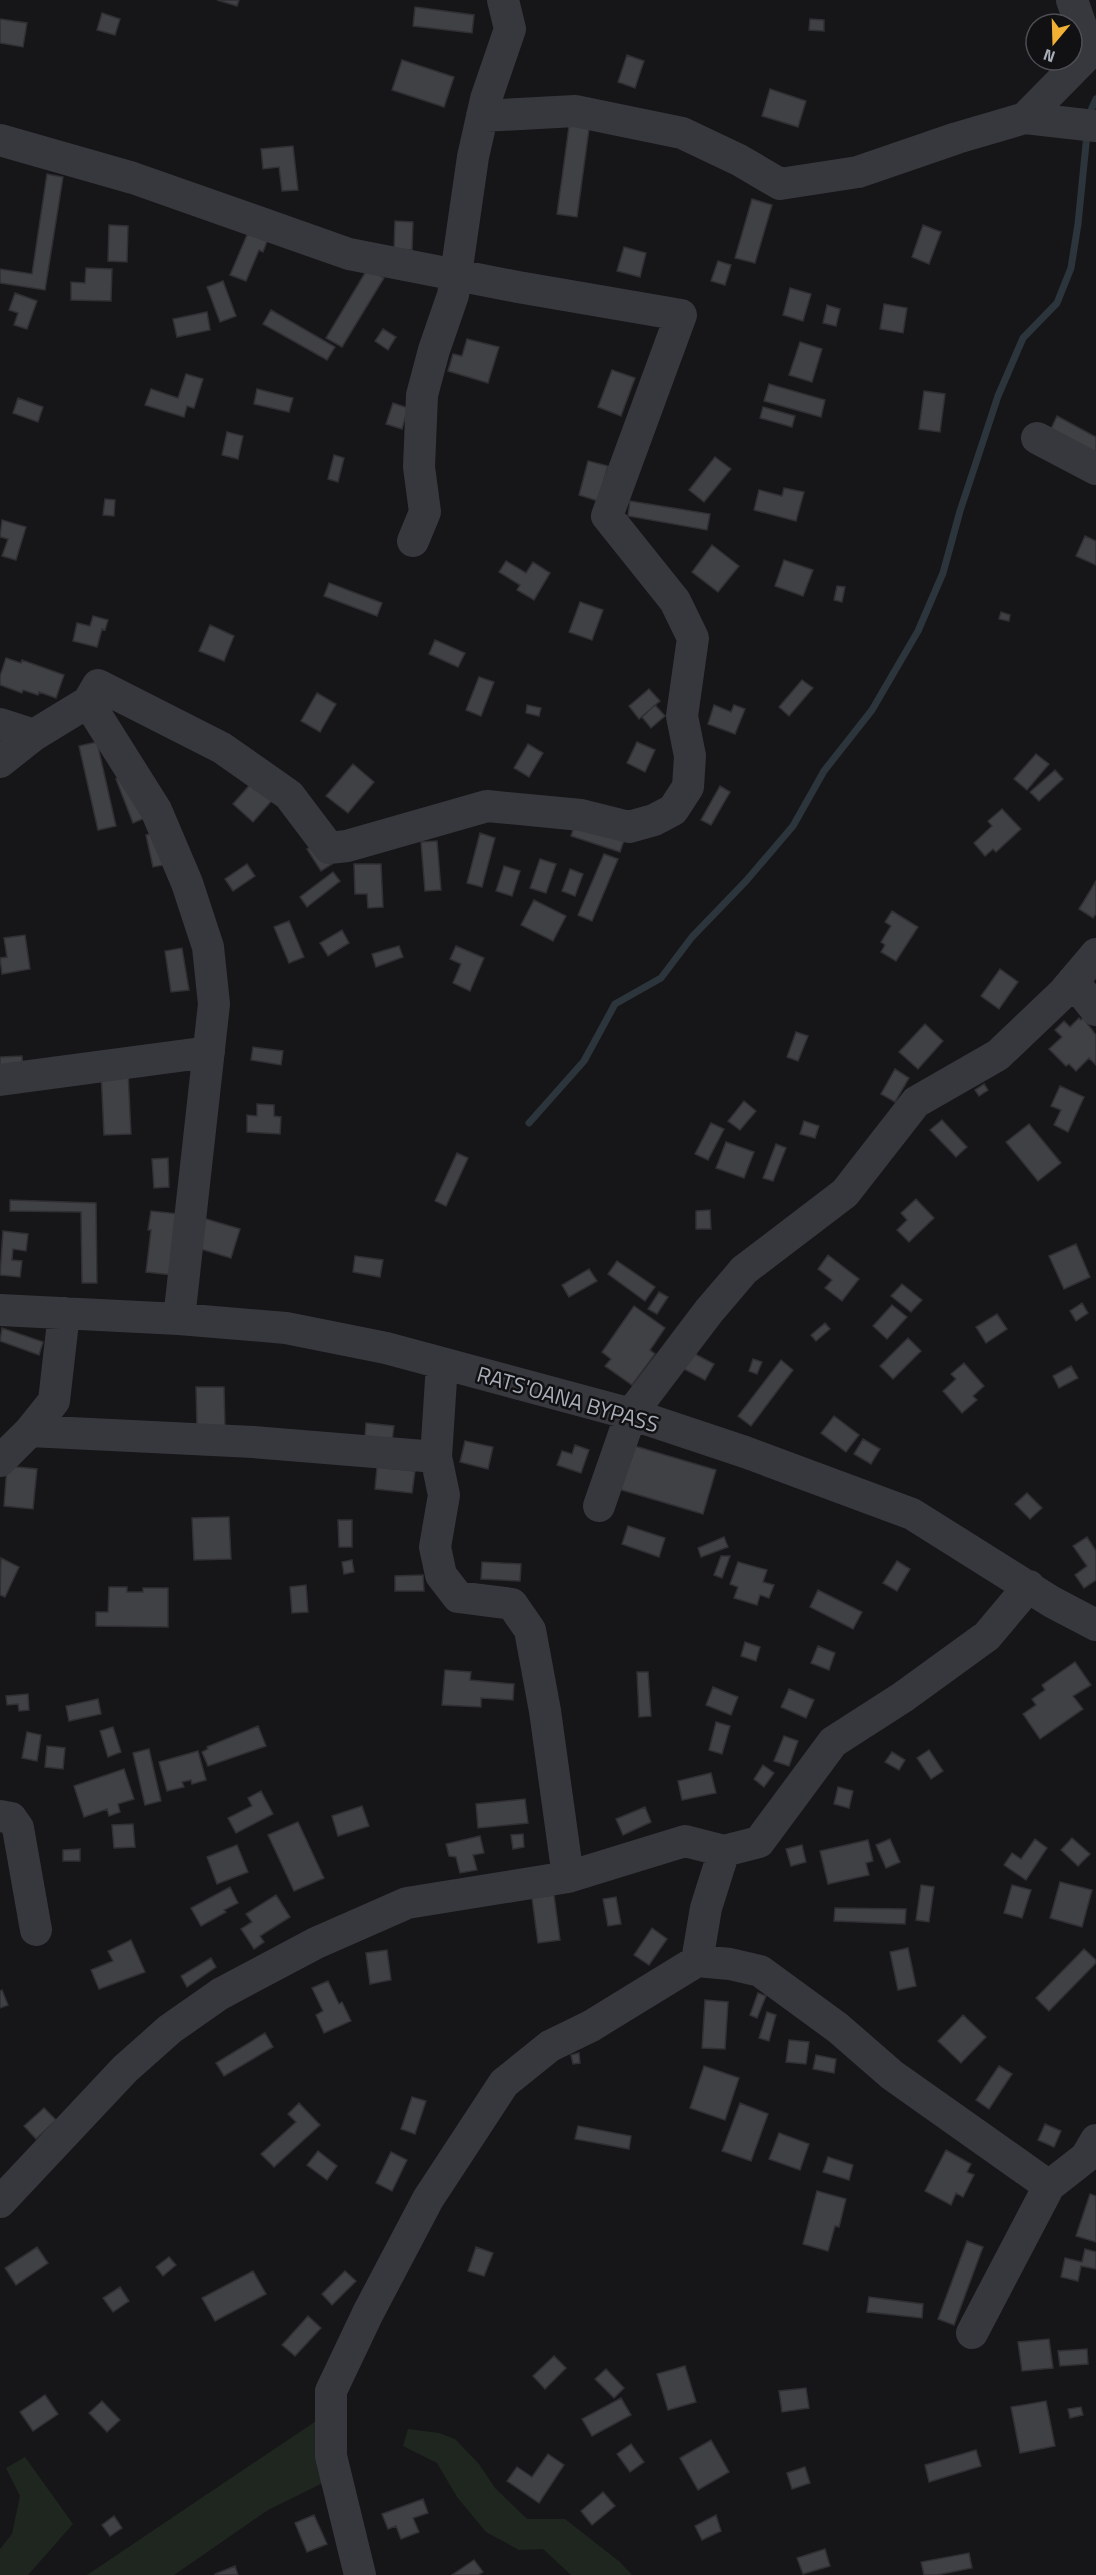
<svg xmlns="http://www.w3.org/2000/svg" width="1096" height="2575" viewBox="0 0 1096 2575" font-family="'Titillium Web',sans-serif">
	<style>
		.green { fill: #1e261f }
		.lines { fill: none; stroke-linecap: round; stroke-linejoin: round }
		.stream { stroke: #2c353c; stroke-width: 7 }
		.building { fill: #404145; stroke: #303034; stroke-width: 1.5 }
		.minor { stroke: #37383d; stroke-width: 32 }
		.labels { text-anchor: middle; dominant-baseline: central; stroke-width: 5; stroke-linejoin: round; paint-order: stroke }
		.street-label { font-size: 22px; fill: #a8adb8; stroke: #111113 }
	</style>
	<rect width="100%" height="100%" fill="#161618"/>
	<!-- green -->
	<path class="green" d="M322,2417L327,2481L268,2510L174,2575H87Z
		M408,2429L439,2433L455,2439L479,2464L495,2488L527,2519H565L620,2562L632,2575H571L543,2549L519,2550L486,2532L457,2497L437,2463L403,2446Z
		M25,2457L73,2524L28,2575H0V2549L12,2534L20,2496L6,2468Z"/>
	<g class="lines">
		<!-- stream -->
		<path class="stream" d="M1088,117L1096,99
			M529,1123L584,1061L615,1004L661,978L692,937L746,881L793,826L824,771L872,710L918,631L943,573L960,511L998,396L1023,338L1057,303L1071,268L1078,224L1087,134"/>
	</g>
	<!-- building -->
	<path class="building" d="M217,0H239L237,6Z
		M415,7L474,15L472,33L413,26Z
		M102,13L120,19L115,35L97,30Z
		M0,19L27,23L23,47L0,43Z
		M810,19L824,20V31L809,30Z
		M627,55L644,61L635,88L618,82Z
		M402,60L454,77L444,107L392,90Z
		M770,89L806,101L798,127L762,116Z
		M570,119L590,122L577,217L557,214Z
		M293,146L298,190L282,191L279,167L263,169L261,149Z
		M47,174L63,177L45,290L0,283V269L32,274Z
		M752,199L772,205L755,263L735,258Z
		M395,221L413,222L412,250L394,249Z
		M109,225L128,226L127,262L108,261Z
		M923,225L941,232L929,264L912,257Z
		M250,228L269,236L263,252L259,250L246,281L230,275Z
		M624,247L646,253L640,277L617,271Z
		M718,261L731,265L725,285L711,281Z
		M86,268L112,269L111,301L71,300V282L85,283Z
		M368,268L384,278L342,347L326,338Z
		M223,281L236,316L220,322L207,287Z
		M790,288L811,294L803,321L783,315Z
		M15,293L37,301L27,329L14,325L18,313L9,310Z
		M884,304L907,308L903,333L880,329Z
		M827,305L840,309L836,326L823,323Z
		M271,310L335,347L327,360L263,324Z
		M207,312L210,330L177,337L173,319Z
		M383,329L396,337L388,350L375,341Z
		M467,339L499,347L488,383L448,371L453,354L462,356Z
		M800,342L822,349L812,382L789,375Z
		M612,370L635,378L621,416L598,407Z
		M186,374L203,379L194,408L187,406L184,417L145,405L151,389L178,398Z
		M769,384L825,400L821,417L764,401Z
		M257,389L293,398L289,412L254,404Z
		M924,391L945,394L940,432L919,429Z
		M18,398L43,407L38,422L13,413Z
		M393,403L408,408L402,429L386,424Z
		M763,407L795,416L792,427L760,418Z
		M1057,416L1096,437V455L1050,431Z
		M227,432L243,436L238,459L222,455Z
		M334,455L344,458L338,482L328,479Z
		M715,457L731,469L704,502L689,490Z
		M588,461L608,466L598,501L579,495Z
		M784,488L804,492L796,521L754,510L759,490L782,496Z
		M105,499L115,500L114,516L103,515Z
		M630,501L710,514L707,530L628,516Z
		M2,520L26,527L16,560L2,556L8,539L0,537Z
		M1085,536L1096,541V565L1076,556Z
		M712,545L739,566L718,592L692,572Z
		M784,560L813,570L803,596L775,586Z
		M506,561L526,573L533,562L550,573L534,600L517,590L520,585L499,572Z
		M329,583L382,603L377,616L324,596Z
		M837,586L845,587L842,602L834,600Z
		M580,602L603,610L592,640L569,632Z
		M1001,612L1010,615L1009,621L999,619Z
		M93,616L108,620L105,630L102,629L97,647L73,641L77,623L90,626Z
		M210,625L234,636L224,661L199,651Z
		M435,640L465,653L458,667L429,654Z
		M6,658L21,663L22,660L64,675L56,698L39,692L38,695L23,690L22,693L0,685V676Z
		M479,677L494,682L481,716L466,710Z
		M802,680L813,688L789,716L779,707Z
		M649,689L660,701L639,719L629,706Z
		M317,693L336,704L320,732L301,721Z
		M527,705L541,708L539,716L526,713Z
		M655,705L665,716L651,728L642,717Z
		M714,705L731,712L734,705L745,709L735,734L708,724Z
		M97,742L116,826L98,830L79,746Z
		M637,742L655,750L645,772L627,763Z
		M528,744L543,753L529,777L514,768Z
		M1036,754L1049,764L1027,790L1014,779Z
		M353,764L374,782L348,813L326,796Z
		M1055,770L1063,779L1039,801L1030,792Z
		M129,773L147,817L133,823L116,779Z
		M254,780L274,798L253,822L233,804Z
		M720,786L730,792L711,825L701,820Z
		M1002,809L1021,829L996,852L993,849L985,856L974,843L992,826L988,821Z
		M576,821L625,837L620,852L571,836Z
		M162,831L169,864L153,867L146,835Z
		M480,833L495,838L482,887L467,883Z
		M437,841L441,890L425,891L421,842Z
		M319,842L332,864L321,871L307,849Z
		M604,854L618,859L592,921L578,915Z
		M540,859L556,864L546,893L530,888Z
		M247,864L255,876L233,891L225,879Z
		M354,864H381L383,907L368,908L367,894H355Z
		M504,866L520,871L512,896L496,891Z
		M570,869L583,874L575,896L562,891Z
		M333,872L340,881L307,907L300,897Z
		M1096,881V914L1093,918L1079,909Z
		M534,900L566,916L553,941L521,925Z
		M892,911L918,927L896,961L881,952L885,945L881,942L891,926L885,922Z
		M289,921L304,957L289,963L274,927Z
		M342,930L349,943L328,956L320,943Z
		M25,935L30,969L2,974L0,958L7,957L4,938Z
		M399,946L403,957L376,967L372,954Z
		M456,946L484,958L470,991L453,983L461,964L450,959Z
		M182,948L189,990L171,992L165,951Z
		M1000,969L1018,982L999,1009L981,996Z
		M1079,1018L1081,1020L1083,1018L1096,1035V1065L1089,1058L1076,1071L1069,1064L1066,1066L1049,1049L1062,1037L1055,1030L1064,1021L1070,1027Z
		M925,1024L943,1041L918,1069L899,1052Z
		M796,1032L808,1036L798,1061L787,1057Z
		M253,1047L283,1051L281,1065L251,1060Z
		M22,1056L23,1071L0,1072V1057Z
		M895,1069L909,1078L895,1102L881,1094Z
		M128,1071L131,1134L104,1135L101,1072Z
		M984,1084L988,1090L979,1096L975,1090Z
		M1060,1086L1084,1097L1068,1132L1054,1125L1061,1110L1051,1106Z
		M744,1101L756,1111L740,1130L728,1121Z
		M257,1104L274,1105V1116L281,1117L280,1134L247,1132V1115L257,1116Z
		M942,1120L967,1147L956,1157L930,1130Z
		M804,1121L819,1126L815,1138L800,1134Z
		M711,1123L724,1129L708,1160L695,1154Z
		M1029,1124L1061,1163L1038,1181L1006,1142Z
		M726,1142L754,1152L744,1178L716,1168Z
		M776,1144L786,1148L773,1181L763,1178Z
		M457,1153L468,1158L446,1206L435,1201Z
		M168,1158L169,1187L154,1188L152,1159Z
		M916,1199L934,1218L909,1242L897,1230L907,1220L901,1213Z
		M10,1200L96,1203L97,1283H82L81,1212L10,1211Z
		M710,1210L711,1229H696V1211Z
		M151,1211L178,1214L172,1275L146,1272L151,1230H148Z
		M203,1218L240,1229L231,1258L194,1247Z
		M3,1231L28,1234L26,1251L13,1249L12,1260L22,1261L20,1277L0,1275Z
		M1076,1244L1090,1277L1064,1289L1049,1256Z
		M828,1255L859,1279L842,1301L825,1288L832,1280L818,1269Z
		M355,1256L383,1260L380,1277L353,1272Z
		M617,1261L655,1287L645,1301L608,1274Z
		M589,1269L597,1281L569,1297L562,1285Z
		M902,1284L922,1300L911,1312L891,1296Z
		M659,1292L668,1297L657,1314L648,1309Z
		M1082,1303L1088,1313L1076,1321L1070,1311Z
		M892,1305L907,1317L887,1339L873,1326Z
		M634,1306L665,1328L650,1350L655,1354L632,1385L605,1366L611,1359L602,1352Z
		M997,1314L1007,1329L986,1343L976,1327Z
		M825,1323L830,1329L816,1341L811,1335Z
		M2,1328L43,1342L39,1355L0,1341Z
		M908,1338L921,1351L893,1379L880,1366Z
		M693,1353L714,1364L705,1380L684,1369Z
		M753,1359L762,1362L757,1374L749,1371Z
		M781,1360L793,1370L751,1426L738,1416Z
		M964,1363L984,1386L973,1396L977,1400L962,1413L943,1391L956,1379L951,1374Z
		M1071,1366L1078,1378L1059,1388L1053,1376Z
		M196,1387H224L225,1427L197,1428Z
		M834,1416L859,1435L846,1452L821,1433Z
		M366,1423L394,1426L392,1441L365,1437Z
		M863,1439L880,1449L871,1464L854,1454Z
		M465,1441L493,1447L488,1469L460,1462Z
		M628,1444L716,1470L703,1514L615,1488Z
		M575,1445L589,1450L581,1473L557,1465L562,1451L572,1454Z
		M7,1466L37,1469L33,1509L4,1506Z
		M377,1467L415,1471L412,1493L375,1489Z
		M1027,1493L1042,1508L1030,1519L1015,1504Z
		M229,1517L231,1559L194,1560L192,1518Z
		M338,1520H352V1547H339Z
		M628,1526L665,1538L659,1557L622,1544Z
		M724,1537L728,1547L701,1557L698,1548Z
		M1087,1537L1096,1551V1580L1084,1588L1075,1575L1087,1566L1073,1546Z
		M721,1556H730L722,1578L714,1575Z
		M1,1558L19,1567L5,1597L0,1595Z
		M352,1560L354,1572L344,1574L342,1562Z
		M897,1561L910,1569L897,1591L883,1583Z
		M482,1562L521,1564L520,1581L481,1579Z
		M738,1562L767,1570L763,1582L774,1585L769,1598L760,1595L757,1605L734,1598L738,1587L730,1584Z
		M423,1575L424,1591H395V1576Z
		M306,1585L308,1612L292,1613L290,1587Z
		M109,1587H127V1592H143V1588H168V1627L96,1626V1612H108Z
		M818,1590L862,1612L853,1629L810,1607Z
		M745,1642L760,1647L756,1661L741,1656Z
		M818,1646L835,1653L829,1670L811,1663Z
		M1075,1662L1091,1685L1073,1696L1083,1709L1040,1739L1023,1714L1036,1705L1032,1699L1045,1690L1042,1685Z
		M445,1670L471,1672L470,1680L514,1684L513,1700L481,1698V1707L442,1705Z
		M637,1672H648L651,1716L639,1717Z
		M713,1687L738,1697L731,1715L706,1705Z
		M789,1689L814,1700L806,1718L781,1707Z
		M28,1694L29,1710L19,1711L18,1704L7,1705L6,1696Z
		M98,1699L101,1714L69,1721L66,1706Z
		M716,1722L730,1726L722,1754L709,1750Z
		M258,1726L266,1746L208,1766L202,1752L208,1749L207,1747Z
		M113,1727L121,1752L108,1757L100,1731Z
		M27,1732L41,1735L37,1761L22,1758Z
		M784,1736L798,1741L789,1766L774,1761Z
		M47,1746L65,1748L63,1769L45,1767Z
		M149,1749L161,1801L145,1805L133,1753Z
		M929,1750L943,1771L931,1779L917,1758Z
		M198,1751L206,1780L192,1784L191,1780L182,1782L184,1787L167,1791L159,1762Z
		M892,1752L905,1760L899,1770L885,1762Z
		M763,1765L774,1773L764,1787L754,1779Z
		M124,1769L134,1799L118,1804L120,1812L109,1816L107,1809L84,1817L74,1786Z
		M711,1773L716,1793L682,1800L678,1781Z
		M838,1787L853,1791L849,1808L834,1804Z
		M261,1791L273,1814L236,1833L228,1818L252,1806L248,1798Z
		M525,1799L528,1823L478,1828L476,1804Z
		M362,1806L369,1826L338,1836L332,1816Z
		M645,1807L651,1822L623,1835L616,1819Z
		M298,1822L324,1878L294,1891L268,1835Z
		M133,1824L135,1847L114,1848L112,1825Z
		M523,1834L524,1847L513,1849L511,1835Z
		M480,1836L484,1853L473,1855L477,1870L460,1873L456,1857L449,1856L446,1844Z
		M1072,1838L1090,1854L1078,1866L1061,1850Z
		M890,1839L900,1862L886,1868L876,1845Z
		M1035,1839L1047,1848L1026,1880L1004,1865L1012,1853L1021,1859Z
		M868,1840L873,1861L866,1863L869,1875L828,1884L820,1851Z
		M237,1845L248,1872L217,1884L207,1857Z
		M802,1845L806,1862L791,1866L786,1849Z
		M80,1849V1861H63V1850Z
		M1060,1882L1092,1890L1082,1927L1050,1918Z
		M921,1885L934,1887L929,1922L916,1920Z
		M1012,1885L1031,1890L1022,1918L1004,1913Z
		M230,1887L238,1903L224,1910L226,1912L201,1926L191,1908Z
		M276,1895L290,1917L260,1936L264,1942L254,1949L241,1929L252,1922L246,1914Z
		M554,1895L560,1940L538,1943L532,1898Z
		M616,1897L621,1924L608,1926L603,1899Z
		M835,1908L906,1909L905,1924L834,1921Z
		M652,1928L667,1939L649,1965L634,1955Z
		M131,1940L145,1972L99,1989L91,1970L113,1961L108,1951Z
		M908,1948L916,1986L898,1990L890,1952Z
		M1084,1949L1096,1960V1963L1049,2011L1036,1998Z
		M387,1950L391,1980L370,1984L366,1953Z
		M211,1958L216,1967L187,1987L181,1976Z
		M328,1981L339,2004L342,2002L351,2021L324,2033L316,2015L323,2011L312,1988Z
		M2,1990L8,2005L0,2008V1991Z
		M758,1993L766,1996L757,2018L750,2015Z
		M705,2000L728,2002L725,2049L702,2048Z
		M767,2012L776,2015L769,2041L759,2038Z
		M963,2015L986,2037L961,2063L938,2041Z
		M265,2033L273,2047L224,2076L216,2063Z
		M789,2040L809,2042L806,2064L786,2062Z
		M579,2053L580,2063L573,2064L571,2055Z
		M816,2055L836,2059L834,2073L813,2069Z
		M704,2066L739,2078L725,2120L690,2108Z
		M999,2066L1012,2074L989,2109L976,2100Z
		M412,2097L426,2101L415,2134L401,2129Z
		M299,2103L320,2125L274,2167L261,2154L296,2122L288,2114Z
		M740,2103L768,2114L751,2161L722,2151Z
		M44,2108L56,2120L36,2139L24,2126Z
		M1045,2124L1061,2131L1054,2147L1038,2140Z
		M578,2126L631,2136L629,2149L575,2139Z
		M779,2133L809,2144L800,2170L769,2159Z
		M946,2150L971,2164L967,2172L974,2175L963,2197L956,2193L951,2205L925,2191Z
		M318,2151L337,2166L327,2180L307,2165Z
		M391,2152L407,2160L392,2191L376,2183Z
		M828,2157L853,2165L849,2180L823,2172Z
		M817,2191L846,2199L839,2227L835,2226L828,2251L803,2244Z
		M1090,2194L1096,2196V2242L1076,2236Z
		M967,2241L983,2247L954,2325L938,2319Z
		M37,2247L48,2263L16,2285L5,2268Z
		M476,2247L493,2253L484,2276L468,2271Z
		M1085,2249L1096,2252V2269L1081,2266L1078,2281L1061,2277L1065,2258L1082,2262Z
		M169,2257L176,2265L163,2276L156,2267Z
		M253,2271L266,2294L215,2321L202,2298Z
		M345,2271L356,2281L332,2305L322,2294Z
		M120,2287L129,2301L113,2312L103,2298Z
		M869,2297L923,2304L922,2318L867,2312Z
		M308,2316L321,2328L295,2356L282,2345Z
		M1049,2339L1053,2368L1022,2371L1018,2342Z
		M1087,2349L1088,2364L1060,2366L1058,2351Z
		M554,2356L566,2368L545,2389L533,2376Z
		M685,2366L696,2402L668,2410L657,2374Z
		M606,2369L624,2388L614,2398L595,2379Z
		M806,2388L809,2408L782,2412L779,2391Z
		M45,2395L58,2414L33,2431L20,2412Z
		M621,2398L631,2415L592,2436L582,2419Z
		M102,2401L120,2420L107,2432L89,2413Z
		M1046,2401L1055,2446L1020,2453L1011,2407Z
		M1081,2407L1083,2415L1070,2418L1068,2409Z
		M711,2440L729,2472L698,2490L680,2458Z
		M631,2444L644,2462L630,2472L617,2454Z
		M976,2450L981,2466L929,2482L925,2465Z
		M548,2454L564,2465L539,2503L507,2481L517,2467L532,2477Z
		M805,2467L810,2483L792,2489L787,2473Z
		M603,2492L615,2506L592,2525L581,2511Z
		M423,2499L428,2513L413,2518L419,2532L401,2539L396,2526L388,2529L382,2514Z
		M314,2515L327,2544L307,2552L295,2523Z
		M716,2515L721,2531L702,2540L695,2526Z
		M114,2516L122,2528L110,2536L102,2525Z
		M825,2549L830,2566L803,2574L797,2558Z
		M969,2553L972,2568L937,2575H924L921,2562Z
		M474,2560L483,2572L478,2575H452Z
		M235,2566L238,2575H215V2574Z"/>
	<g class="lines">
		<!-- minor -->
		<path class="minor" d="M1072,0L1090,52
			M482,116L575,111L682,133L739,160L780,184L858,172L957,138L1025,118L1096,46
			M1025,118L1096,126
			M0,140L133,178L349,254L518,287L681,315L607,516L675,601L693,638L682,716L690,756L688,787L673,810L654,820L629,827L581,815L487,806L347,846L329,848L289,795L222,748L98,685L88,702
			M1037,438L1096,469
			M413,541L425,512L419,467L422,395L434,350L453,295L473,157L486,99L510,29L503,0
			M0,724L34,735L88,702L156,810L187,883L208,947L214,1004L179,1319
			M0,762L34,735
			M1073,981L1096,1010
			M0,1080L209,1052
			M0,1310L179,1319L286,1328L386,1348L631,1414L745,1452L912,1514L1052,1602L1096,1625
			M442,1364L436,1457L444,1495L435,1547L441,1575L458,1597L512,1604L530,1630L545,1711L568,1877
			M30,1431L253,1442L436,1457
			M0,1461L30,1431L54,1401L64,1313
			M599,1506L631,1414L709,1311L744,1270L845,1193L916,1102L998,1055L1063,993L1096,954
			M0,1816L11,1818L18,1828L36,1930
			M697,1961L730,1964L760,1971L838,2028L892,2075L1049,2186
			M0,2202L125,2069L170,2029L220,1994L316,1943L407,1903L568,1877L685,1841L724,1851
			M972,2333L1049,2186L1086,2157L1096,2140
			M360,2575L331,2456V2391L368,2313L428,2199L504,2083L550,2046L591,2026L697,1961L706,1908L724,1851L759,1842L833,1742L903,1697L987,1636L1029,1586"/>
	</g>
	<g class="labels">
		<!-- street labels -->
		<g class="street-label">
			<text transform="translate(568 1399) rotate(16)">RATS'OANA BYPASS</text>
		</g>
	</g>
	<!-- north arrow -->
	<g transform="translate(1054 42) rotate(199)"><circle r="28" fill="#111113" stroke="#4d4f55" stroke-width="1.5"/>
	<path d="M0-4.5L10 22L0 15L-10 22Z" fill="#f2b134"/>
	<text y="-9" font-size="16" font-weight="bold" text-anchor="middle" fill="#a8adb8">N</text>
	</g>
</svg>
